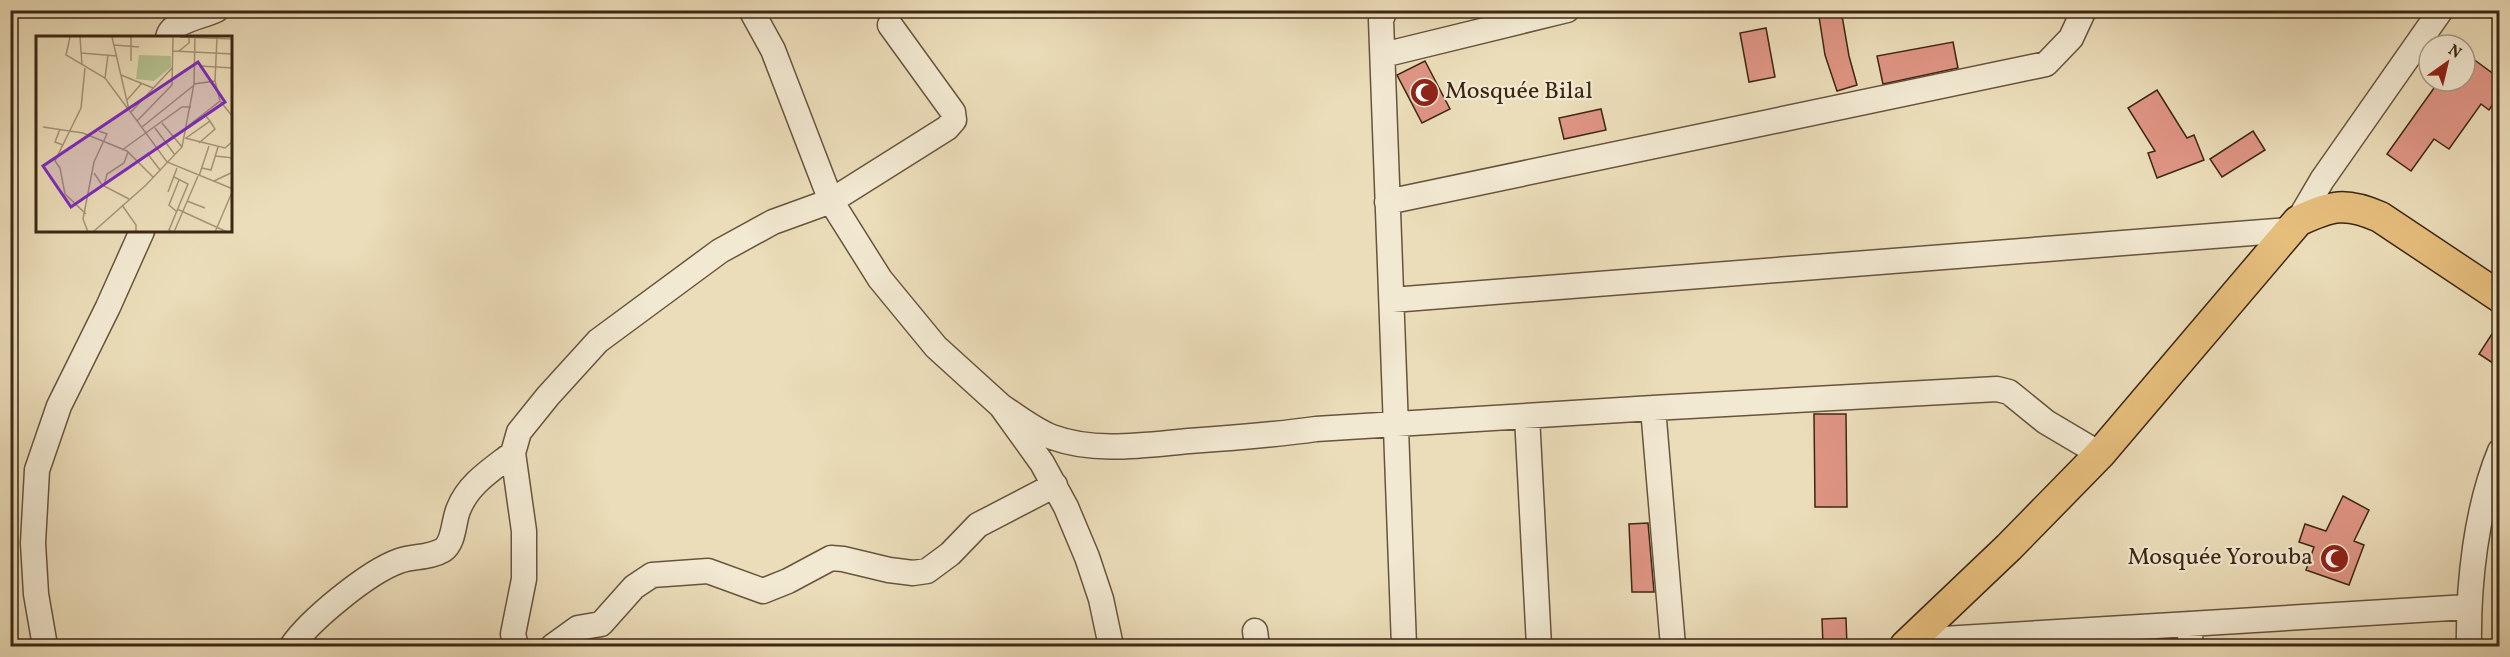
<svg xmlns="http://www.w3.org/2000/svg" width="2510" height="657" viewBox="0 0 2510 657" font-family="Vollkorn,serif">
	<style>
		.building { fill: #df9584; stroke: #3d2714; stroke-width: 1.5 }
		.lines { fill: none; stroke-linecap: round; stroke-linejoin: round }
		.minor-casing { stroke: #68543d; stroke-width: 27 }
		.major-casing { stroke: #3d2714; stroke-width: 33 }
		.minor { stroke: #f2e9d2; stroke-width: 24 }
		.major { stroke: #e6be7c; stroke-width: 30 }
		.labels { text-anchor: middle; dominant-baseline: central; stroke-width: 4.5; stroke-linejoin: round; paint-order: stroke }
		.poi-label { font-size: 24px; fill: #3d2714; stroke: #f2e9d2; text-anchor: start }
		.inset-road { fill: none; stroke: #a59477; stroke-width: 1.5 }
		.view { fill: #7b2cbf; fill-opacity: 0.15; stroke: #7b2cbf; stroke-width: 3 }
		.inset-edge { fill: none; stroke: #3d2714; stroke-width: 3 }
	</style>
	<rect width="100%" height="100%" fill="#ebddb9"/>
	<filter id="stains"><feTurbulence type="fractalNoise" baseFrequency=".00333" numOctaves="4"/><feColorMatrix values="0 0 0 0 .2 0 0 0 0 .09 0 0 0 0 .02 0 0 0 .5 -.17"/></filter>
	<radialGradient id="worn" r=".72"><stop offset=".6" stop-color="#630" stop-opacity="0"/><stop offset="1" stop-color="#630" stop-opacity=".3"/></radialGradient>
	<!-- building -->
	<path class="building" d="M1818,10H1841L1849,56L1857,85L1837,91L1825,55Z
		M1766,28L1775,77L1749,82L1740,33Z
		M1953,42L1958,68L1883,84L1877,56Z
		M2465,53L2499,78V95L2489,110L2481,104L2449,149L2434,139L2411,171L2387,154L2439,81H2465Z
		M1425,61L1450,109L1422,123L1397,75Z
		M2157,90L2187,138L2194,135L2204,160L2157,178L2148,153L2155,151L2128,108Z
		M1601,109L1606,130L1564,139L1559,118Z
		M2253,131L2265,150L2222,177L2210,159Z
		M2499,323V367L2479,354Z
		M1814,414H1846L1847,507H1815Z
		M2343,496L2369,510L2354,541L2364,545L2349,585L2306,570L2314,547L2299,542L2305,524L2326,531Z
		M1648,523L1654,592H1632L1629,524Z
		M1846,618L1847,646H1823L1822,619Z"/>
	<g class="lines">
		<defs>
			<path id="minor" d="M751,10L773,50L831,201L880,279L936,347L1001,406L1042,463L1066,507L1087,557L1101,599L1111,646
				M1385,10L1381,20L1404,646
				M168,38C170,21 202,17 216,10
				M1383,55L1567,10
				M1387,202L2046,64L2071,38L2084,10
				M2298,221L2322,180L2441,10
				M1392,300L2290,230
				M1001,406C1018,417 1034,430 1052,437C1095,453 1144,445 1189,441C1232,438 1274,435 1316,429L1653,408L1997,389L2009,392L2046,422L2100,454
				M1653,408L1673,646
				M1527,416L1539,646
				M2189,624L2191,646
				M1255,631L1257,646
				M1910,641L2467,607
				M45,646L36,594L33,543L37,470L59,406L108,307L142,231
				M292,646C310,620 368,572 399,561C413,556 430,558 443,550C455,542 453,520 459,508C469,483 493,469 513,453
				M516,646L513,634L524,579V531L513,453L519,432L548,396L598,341L720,251L773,222L831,201L947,128L954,120L953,112L890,25
				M553,646L578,628L601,624L634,587L652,575L708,571L763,591L788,581L831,558L843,559L889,570L913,573L927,571L950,554L978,525L1055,485
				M2469,646C2468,584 2476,509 2500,451"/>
			<path id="major" d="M1905,646L2009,547L2100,454L2298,221C2332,205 2346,202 2380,217L2500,297"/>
		</defs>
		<!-- minor casing -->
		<use href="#minor" class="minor-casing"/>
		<!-- major casing -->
		<use href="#major" class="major-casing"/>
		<!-- minor -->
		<use href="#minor" class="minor"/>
		<!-- major -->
		<use href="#major" class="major"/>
	</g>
	<!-- icons -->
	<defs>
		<symbol id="mosque-disc" viewBox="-11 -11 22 22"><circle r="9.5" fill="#8f2418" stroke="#f2e9d2"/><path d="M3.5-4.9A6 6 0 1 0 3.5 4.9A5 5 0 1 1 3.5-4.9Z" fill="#fff"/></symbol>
	</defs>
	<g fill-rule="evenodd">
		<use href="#mosque-disc" x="1408" y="76" width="33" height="33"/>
		<use href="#mosque-disc" x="2318" y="542" width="33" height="33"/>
	</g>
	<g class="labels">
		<!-- poi labels -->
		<g class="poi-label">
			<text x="1445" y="92">Mosquée Bilal</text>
			<text x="2313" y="558" text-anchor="end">Mosquée Yorouba</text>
		</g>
	</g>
	<!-- overview -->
	<g transform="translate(36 36)">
		<rect width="196" height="196" fill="#ebddb9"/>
		<path d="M103,19L135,20V31L118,45L100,43Z" fill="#b5c291"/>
		<path class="inset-road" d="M34,1L30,19L69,42L92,73M44,1L46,29M76,1L93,74L131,126L197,153M144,1L197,3M78,9L103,11M137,15L197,18M143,15L153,7V1M45,17L81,20M95,25V1M164,30L197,32M49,32L45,72L19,125L24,132L29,158L50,178M85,39L117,52M69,42L72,19M179,45L184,65L197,81M158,48L159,1M91,64L106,47M95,76L136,32M101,85L136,49L137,1M126,87L146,111M152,90L184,65M7,91L47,97L91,115L117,141M106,91L157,50M119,92L139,119M24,93L19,106L27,109M149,102L189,112L197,105M150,102L174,85L168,78M163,107L179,93L174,85M86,114L146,71H155M111,117L124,134M179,120L197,122M166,132L175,134L182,111M58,137L66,149L93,163M163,140L173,110M178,145L197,136M68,150L71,138L88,127L92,116M132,156L141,132M151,165L169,172M86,169L100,189V196M141,173L191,196M140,175L133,169L143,144M52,196L47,183L58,126L71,98L63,95M57,196L110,149L146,111L158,48L179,45L181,1M137,196L133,194L152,148L138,141M138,196L162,140M179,196L197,154"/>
		<path class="view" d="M162,26L189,66L35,171L7,130Z"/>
		<rect width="196" height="196" class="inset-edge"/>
	</g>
	<!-- margin -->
	<rect width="2510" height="657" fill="none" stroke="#ebddb9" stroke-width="36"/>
	<rect x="12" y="12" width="2486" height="633" fill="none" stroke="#3d2714" stroke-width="3"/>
	<rect x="18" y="18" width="2474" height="621" fill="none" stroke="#3d2714" stroke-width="1.5"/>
	<!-- north arrow -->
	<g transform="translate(2447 63) rotate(34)"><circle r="28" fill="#f2e9d2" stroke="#aa9b86" stroke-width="1.5"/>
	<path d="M0-4.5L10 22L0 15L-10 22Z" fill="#8f2418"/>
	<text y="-9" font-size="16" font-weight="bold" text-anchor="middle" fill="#3d2714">N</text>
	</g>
	<rect width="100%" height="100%" filter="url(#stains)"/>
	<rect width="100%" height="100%" fill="url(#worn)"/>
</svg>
